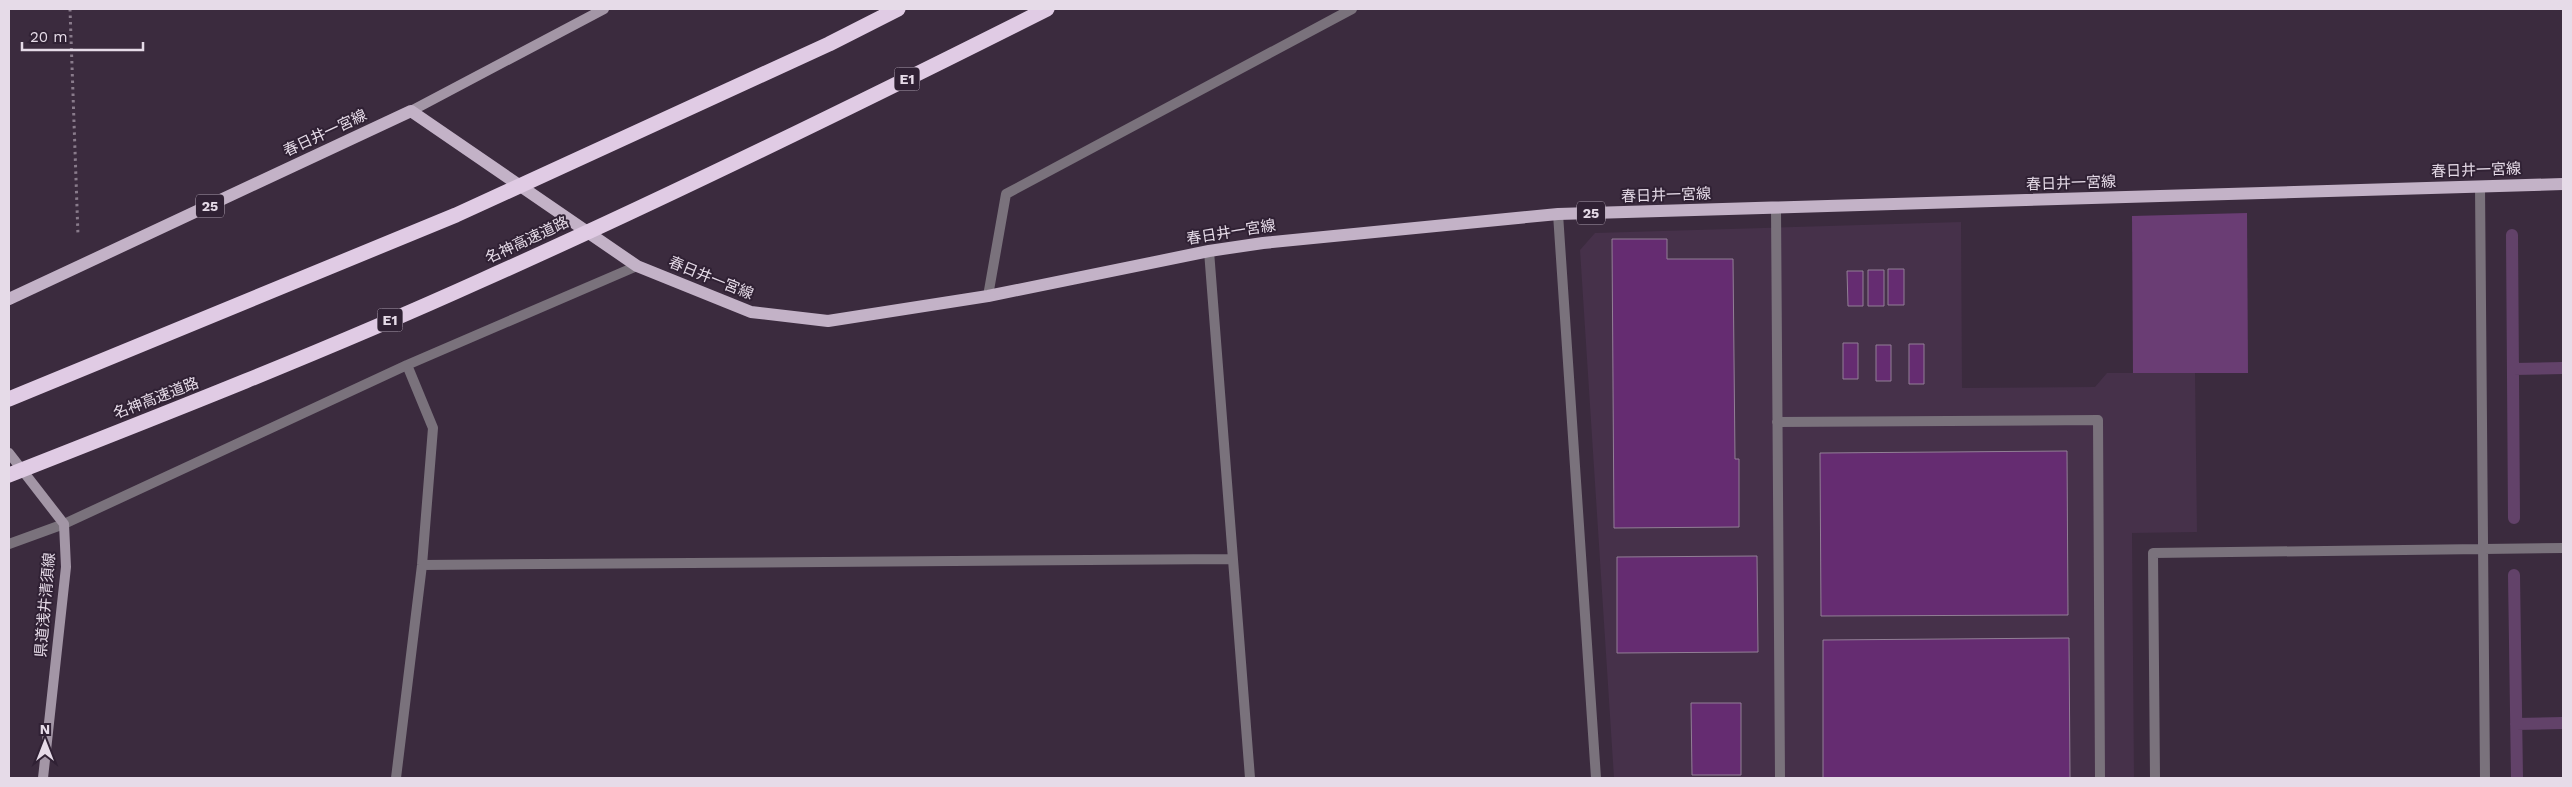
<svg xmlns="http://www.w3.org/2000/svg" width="2572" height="787" viewBox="0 0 2572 787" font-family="'Work Sans','Noto Sans JP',sans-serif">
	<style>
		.built { fill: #46314a }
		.green { fill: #6a3d74 }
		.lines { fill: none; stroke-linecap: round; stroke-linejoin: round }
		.stream { stroke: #624269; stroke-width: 12 }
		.building { fill: #652c71; stroke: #927f96 }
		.path { stroke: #897b8b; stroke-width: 3; stroke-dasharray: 2.5 4; stroke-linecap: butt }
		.lane { stroke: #7a727c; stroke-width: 10 }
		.street { stroke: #7a727c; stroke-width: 10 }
		.secondary { stroke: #a396a6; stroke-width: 10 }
		.primary { stroke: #c3b2c7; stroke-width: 12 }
		.highway { stroke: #e0cbe4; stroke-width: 15 }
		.labels { text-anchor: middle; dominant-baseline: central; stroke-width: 4; stroke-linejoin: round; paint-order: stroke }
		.shield { fill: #302134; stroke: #afa3b2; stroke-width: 1 }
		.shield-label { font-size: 14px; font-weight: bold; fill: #e6dbe8 }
		.street-label { font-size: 15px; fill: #e6dbe8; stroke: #302134 }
	</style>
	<rect width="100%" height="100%" fill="#3b2b3e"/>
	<!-- built -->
	<path class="built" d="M1961,222L1962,388L2095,387L2107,373H2195L2197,532L2132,533L2134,778H1614L1580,250L1595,233Z"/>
	<!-- green -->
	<path class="green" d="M2247,213L2248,373H2133L2132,216Z"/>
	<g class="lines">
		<!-- stream -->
		<path class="stream" d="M2512,235L2514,518
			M2513,369L2563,368
			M2514,575L2517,778
			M2516,724L2563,723"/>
	</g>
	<!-- building -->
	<path class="building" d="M1612,239H1667V259H1733L1735,459H1739V527L1614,528Z
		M1888,269H1904V305H1888Z
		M1868,270H1884V306H1868Z
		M1847,271H1863V306H1848Z
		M1843,343H1858V379H1843Z
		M1909,344H1924V384H1909Z
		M1876,345H1891V381H1876Z
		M2067,451L2068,615L1821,616L1820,453Z
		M1757,556L1758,652L1617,653V557Z
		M2069,638L2070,778H1823V640Z
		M1691,703H1741V775H1692Z"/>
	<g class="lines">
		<!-- path -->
		<path class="path" d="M70,9L78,235"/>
		<!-- lane -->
		<path class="lane" d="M1776,208L1780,778
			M1777,422L2098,420L2100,778"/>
		<!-- street -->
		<path class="street" d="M2480,186L2485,778
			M1558,214L1596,778
			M1209,251L1250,778
			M988,296L1006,194L1352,9
			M9,544L64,524L407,365L637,266
			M422,565L1231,559
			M396,778L422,565L433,428L407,365
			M2155,778L2153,553L2563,548"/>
		<!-- secondary -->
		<path class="secondary" d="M411,111L604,9
			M9,453L64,524L66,567L43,778"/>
		<!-- primary -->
		<path class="primary" d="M9,299L411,111L637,266L751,312L828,321L988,296L1209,251L1263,243L1558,214L2563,184"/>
		<!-- highway -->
		<path class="highway" d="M9,399L456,215L829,44L898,9
			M9,475C167,413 325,351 480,281C671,196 860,103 1047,9"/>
	</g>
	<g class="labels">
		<!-- shield labels -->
		<g class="shield">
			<rect x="894.5" y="67.5" width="25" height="23" rx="4"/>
			<rect x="196" y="194.5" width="28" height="23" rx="4"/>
			<rect x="1577" y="201.5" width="28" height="23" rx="4"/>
			<rect x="377.5" y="308.5" width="25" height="23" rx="4"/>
		</g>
		<g class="shield-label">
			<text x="907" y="79">E1</text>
			<text x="210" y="206">25</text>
			<text x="1591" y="213">25</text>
			<text x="390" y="320">E1</text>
		</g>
		<!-- street labels -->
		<g class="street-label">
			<text transform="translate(325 133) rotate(-25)">春日井一宮線</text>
			<text transform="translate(2476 170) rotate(-2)">春日井一宮線</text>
			<text transform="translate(2071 183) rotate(-2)">春日井一宮線</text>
			<text transform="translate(1666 195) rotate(-2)">春日井一宮線</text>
			<text transform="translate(1231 232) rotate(-9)">春日井一宮線</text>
			<text transform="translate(527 240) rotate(-25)">名神高速道路</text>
			<text transform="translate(711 278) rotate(22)">春日井一宮線</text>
			<text transform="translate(156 398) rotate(-21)">名神高速道路</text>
			<text transform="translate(45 605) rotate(-85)">県道浅井清須線</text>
		</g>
	</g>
	<!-- border -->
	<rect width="2572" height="787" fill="none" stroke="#e6dbe8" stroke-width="20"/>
	<!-- north arrow -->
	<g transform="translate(45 742)" stroke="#302134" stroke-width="4" paint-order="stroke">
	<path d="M0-4L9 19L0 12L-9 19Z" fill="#e6dbe8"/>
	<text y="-8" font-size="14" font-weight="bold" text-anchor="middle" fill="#e6dbe8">N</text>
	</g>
	<!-- scale -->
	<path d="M22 42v8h121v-8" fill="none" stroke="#e6dbe8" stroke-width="2.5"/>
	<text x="30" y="42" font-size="15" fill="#e6dbe8" stroke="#302134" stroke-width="4" paint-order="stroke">20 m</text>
</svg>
